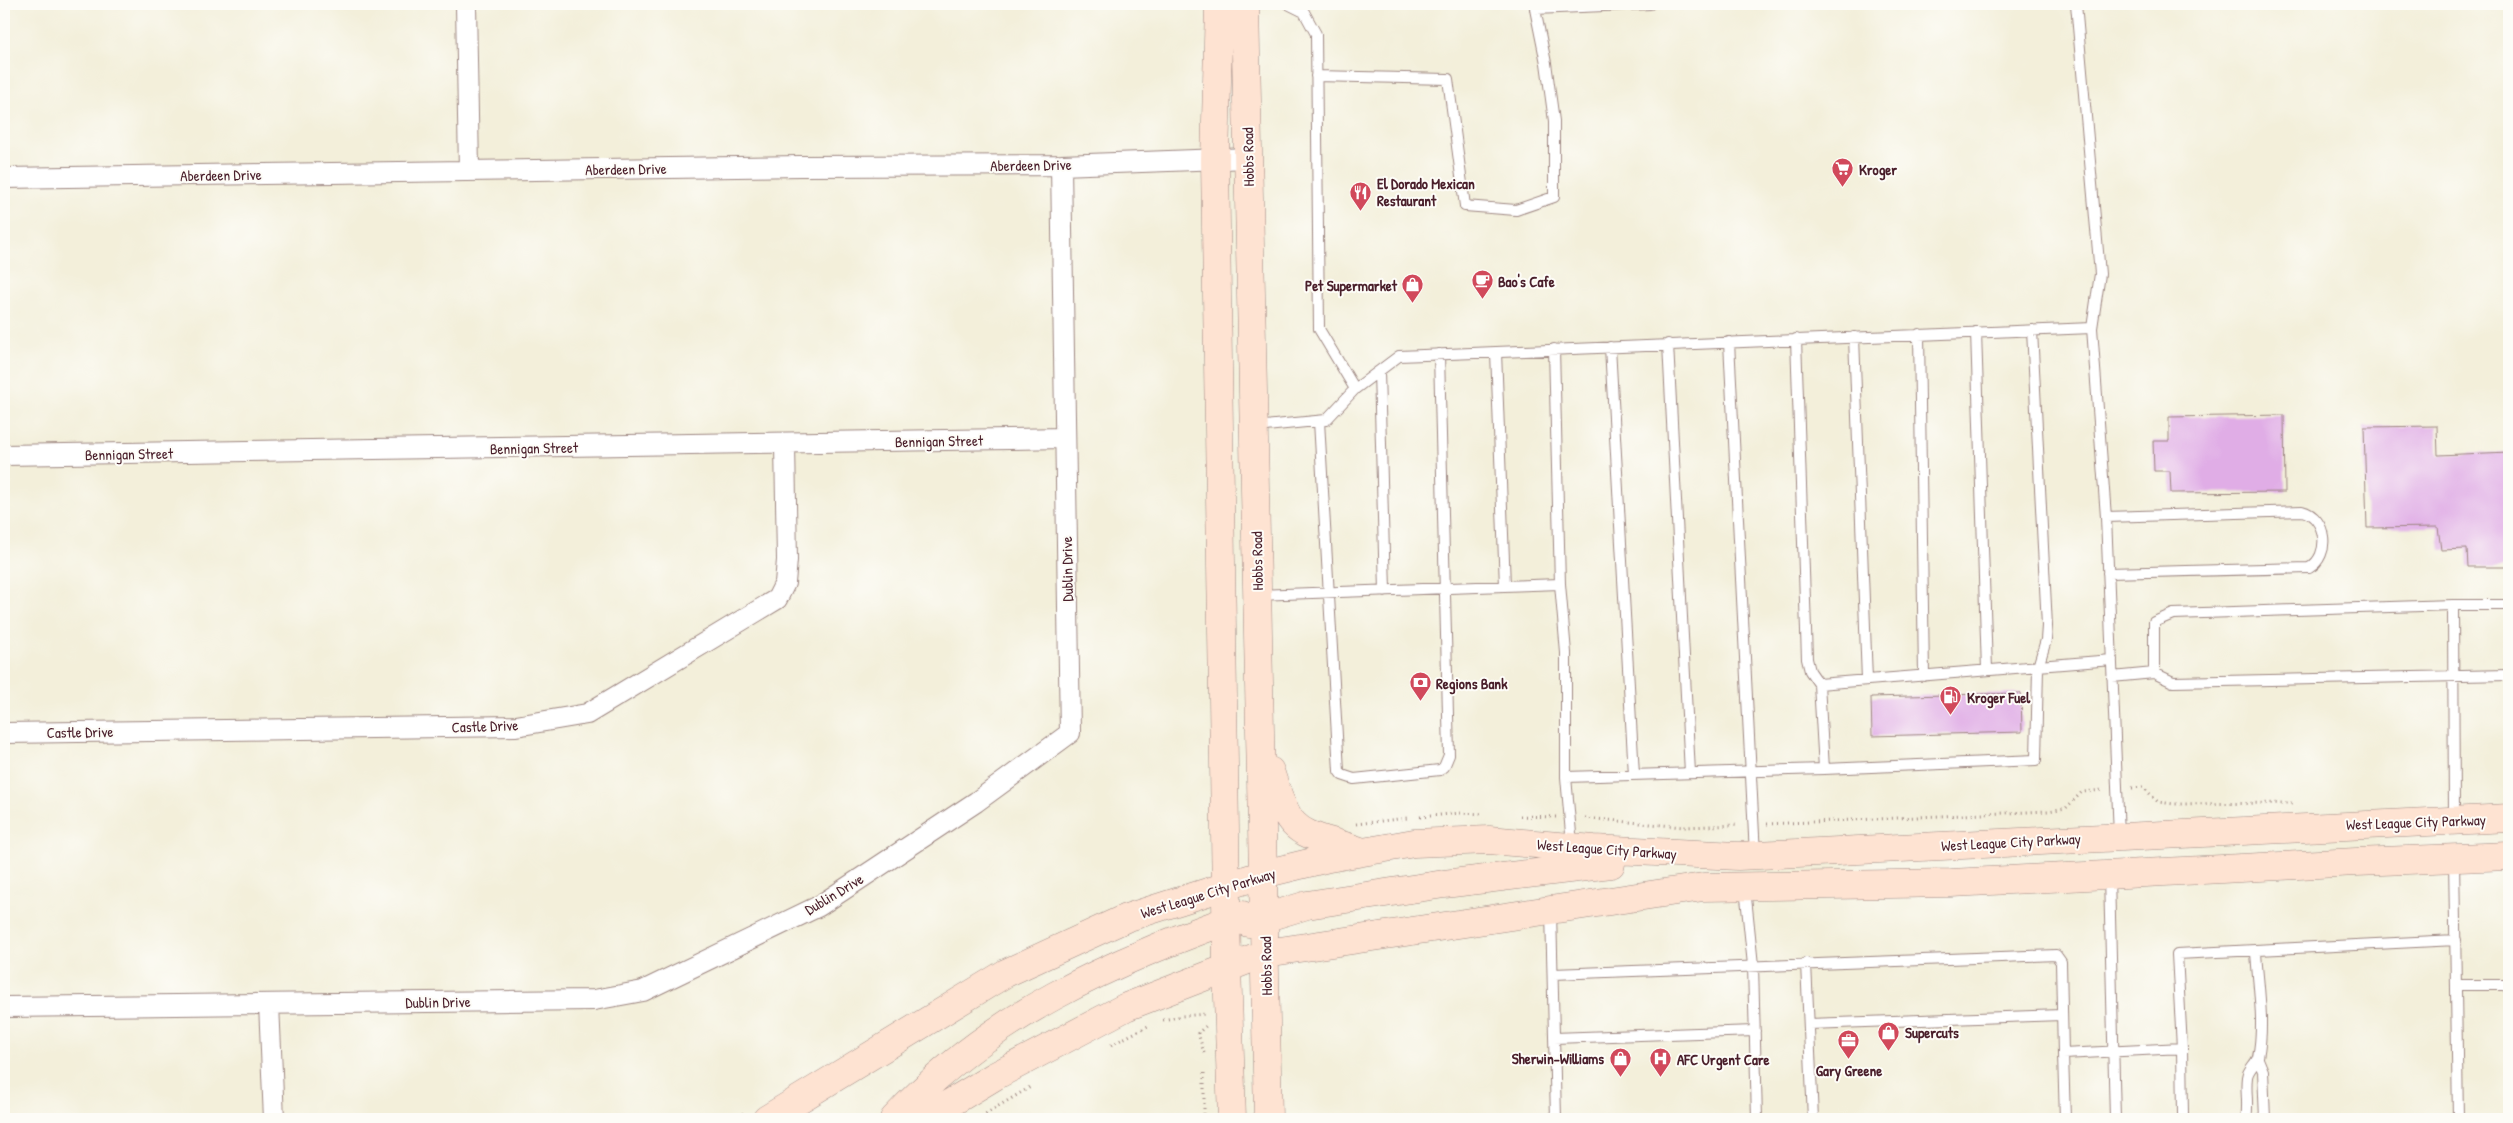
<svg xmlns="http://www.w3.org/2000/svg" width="2513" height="1123" viewBox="0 0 2513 1123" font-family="'Patrick Hand',sans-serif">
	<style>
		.building { fill: #e0ade6 }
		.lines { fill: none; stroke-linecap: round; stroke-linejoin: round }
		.lane-casing { stroke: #9e8782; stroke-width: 12 }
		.street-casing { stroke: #9e8782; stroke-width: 22 }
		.secondary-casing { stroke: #9e8782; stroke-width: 29 }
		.path { stroke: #9e8782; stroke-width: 3; stroke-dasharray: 1 4; stroke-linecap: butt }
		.lane { stroke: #fff; stroke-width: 10 }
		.street { stroke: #fff; stroke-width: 20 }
		.secondary { stroke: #fee3d2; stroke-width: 28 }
		.labels { text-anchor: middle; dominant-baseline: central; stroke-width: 4; stroke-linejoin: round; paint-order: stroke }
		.street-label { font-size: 15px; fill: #4a1f2b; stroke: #fdfcf7 }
		.poi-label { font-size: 15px; font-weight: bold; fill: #4a1f2b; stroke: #fdfcf7; text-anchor: start }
	</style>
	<rect width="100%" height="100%" fill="#fdfcf7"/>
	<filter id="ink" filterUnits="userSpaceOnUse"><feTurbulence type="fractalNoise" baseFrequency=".02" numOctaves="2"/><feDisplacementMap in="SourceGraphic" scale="10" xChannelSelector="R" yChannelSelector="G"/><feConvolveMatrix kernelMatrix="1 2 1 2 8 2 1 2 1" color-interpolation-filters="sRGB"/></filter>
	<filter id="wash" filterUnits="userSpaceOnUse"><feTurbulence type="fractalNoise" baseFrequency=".0096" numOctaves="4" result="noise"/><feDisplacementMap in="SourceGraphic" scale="20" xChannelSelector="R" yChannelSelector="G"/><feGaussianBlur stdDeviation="1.12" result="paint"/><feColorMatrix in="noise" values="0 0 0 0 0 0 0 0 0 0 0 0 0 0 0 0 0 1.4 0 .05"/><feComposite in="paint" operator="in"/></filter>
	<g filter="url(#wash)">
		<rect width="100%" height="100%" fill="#f3efda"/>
		<g id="blocks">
			<!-- building -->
			<path class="building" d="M2284,415L2285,492L2171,493L2170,471H2154L2153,441H2169V417Z
				M2437,426L2438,455L2509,452V567H2468L2467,549L2441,550L2438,527L2367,528L2364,427Z
				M2021,693L2022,732L1872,736L1871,697Z"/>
		</g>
	</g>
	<g filter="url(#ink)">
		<use href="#blocks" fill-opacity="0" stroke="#9e8782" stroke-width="1"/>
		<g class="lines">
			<defs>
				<path id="lane" d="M2076,4L2100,274L2092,328
					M1316,76L1448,79L1465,206L1516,210L1554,197V121L1546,63L1535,9L1650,4
					M1976,332L1987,670
					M1919,334L1924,676
					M1854,337L1867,680
					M1796,339L1807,659L1810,671L1819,684
					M1729,342L1755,855
					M1668,344L1690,773
					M1610,347L1634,775
					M1554,349L1560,584
					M1496,352L1505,586
					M1379,371L1385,591
					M1355,389L1399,356L2092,328L2106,517L2119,836
					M1319,421L1339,771L1342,775L1354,779L1440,770L1444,767L1449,755L1439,354
					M1255,427L1326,420L1355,389L1319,329L1316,34L1304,12L1288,4
					M2106,517L2302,511C2327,517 2331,556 2309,568L2108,573
					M1259,595L1560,584L1566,653V777L1572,845
					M2453,605L2173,614L2154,622V673L2173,682L2509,675
					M2112,677L2154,673
					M1824,769L2036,760L2038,667L2046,640L2047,626L2032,330
					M1566,777L1824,769L1819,684L2112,660
					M2454,819L2453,605H2509
					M2454,859L2458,1119
					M2109,876L2115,1119
					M1745,888L1753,965L1757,1119
					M1551,911L1556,1119
					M1806,963L1813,1119
					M1553,974L2056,955L2061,962L2063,1054
					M2456,985H2509
					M1809,1024L2062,1015
					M1554,1038L1755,1031
					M2182,1048L2183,1115L2185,1119
					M2258,1059L2263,1071L2265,1119
					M2065,1119L2063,1054L2182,1048L2177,954L2456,940
					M2246,1119C2249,1102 2245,1093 2247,1077C2248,1069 2256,1064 2258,1057C2265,1023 2258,986 2256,952"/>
				<path id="street" d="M466,4L469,171
					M4,178L800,166L1061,165L1249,158
					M4,455L1065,438
					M4,733L516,726L587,714L777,599L785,583L787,560L785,444
					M269,1004L274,1119
					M4,1007L594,1000L643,991L819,906L976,802L1070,733L1061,165"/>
				<path id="secondary" d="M1219,4L1215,160L1227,966L1232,1119
					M1245,4L1268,1119
					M1270,771C1292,841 1297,829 1360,851
					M1248,923L1307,905L1444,884L1611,864
					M767,1119L1006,973L1126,918L1264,874L1329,858L1414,843L1489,840L1594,849L1738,856L2509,818
					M894,1119C991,1014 1110,963 1242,915
					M924,1119L995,1076L1126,1007L1266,953L1703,887L1951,883L2356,862L2509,856"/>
			</defs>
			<!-- lane casing -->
			<use href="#lane" class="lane-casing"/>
			<!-- street casing -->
			<use href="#street" class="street-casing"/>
			<!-- secondary casing -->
			<use href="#secondary" class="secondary-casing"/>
			<!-- path -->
			<path class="path" d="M2132,788L2143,787L2158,802L2174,804L2294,803
				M1520,816L1556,817
				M1420,817L1461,813L1484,814
				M1585,818L1684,827L1738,825
				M1356,824L1407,818
				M1767,824L2048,811L2066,808L2082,792L2103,790
				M1163,1020L1182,1016L1206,1014
				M1111,1045L1148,1026
				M1204,1053L1198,1033L1206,1026
				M734,1119L744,1113
				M977,1119L1032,1086
				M1204,1119V1072"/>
			<!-- lane -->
			<use href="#lane" class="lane"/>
			<!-- street -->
			<use href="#street" class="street"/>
			<!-- secondary -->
			<use href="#secondary" class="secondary"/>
		</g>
	</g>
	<!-- icons -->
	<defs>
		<symbol id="supermarket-pin" viewBox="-11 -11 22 30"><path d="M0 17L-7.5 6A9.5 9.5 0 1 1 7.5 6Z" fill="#d1495b" stroke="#fdfcf7"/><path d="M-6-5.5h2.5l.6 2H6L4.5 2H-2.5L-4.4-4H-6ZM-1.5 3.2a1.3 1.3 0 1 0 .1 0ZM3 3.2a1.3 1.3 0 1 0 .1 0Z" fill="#fff"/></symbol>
		<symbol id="restaurant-pin" viewBox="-11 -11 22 30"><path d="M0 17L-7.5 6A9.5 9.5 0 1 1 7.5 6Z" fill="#d1495b" stroke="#fdfcf7"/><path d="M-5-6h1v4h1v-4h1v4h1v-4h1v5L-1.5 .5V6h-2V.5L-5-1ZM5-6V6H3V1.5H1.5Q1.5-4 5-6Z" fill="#fff"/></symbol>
		<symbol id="cafe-pin" viewBox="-11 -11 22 30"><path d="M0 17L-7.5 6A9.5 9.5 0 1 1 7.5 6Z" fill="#d1495b" stroke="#fdfcf7"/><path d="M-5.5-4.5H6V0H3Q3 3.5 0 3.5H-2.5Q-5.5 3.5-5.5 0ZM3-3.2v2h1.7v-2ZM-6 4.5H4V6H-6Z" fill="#fff"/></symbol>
		<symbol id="shop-pin" viewBox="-11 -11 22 30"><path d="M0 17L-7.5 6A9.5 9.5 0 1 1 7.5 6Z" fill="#d1495b" stroke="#fdfcf7"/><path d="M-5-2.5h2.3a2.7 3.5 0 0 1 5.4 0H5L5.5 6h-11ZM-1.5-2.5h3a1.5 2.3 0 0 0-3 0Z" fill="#fff"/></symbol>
		<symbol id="bank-pin" viewBox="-11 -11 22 30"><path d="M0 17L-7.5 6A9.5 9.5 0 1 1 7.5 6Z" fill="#d1495b" stroke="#fdfcf7"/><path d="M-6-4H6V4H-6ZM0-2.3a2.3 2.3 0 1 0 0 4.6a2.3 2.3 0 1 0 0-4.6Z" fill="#fff"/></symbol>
		<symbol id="fuel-pin" viewBox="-11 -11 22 30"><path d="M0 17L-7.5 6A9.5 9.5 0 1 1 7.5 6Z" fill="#d1495b" stroke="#fdfcf7"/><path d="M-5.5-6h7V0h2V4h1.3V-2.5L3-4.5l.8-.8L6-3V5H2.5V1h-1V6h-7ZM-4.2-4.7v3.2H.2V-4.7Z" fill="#fff"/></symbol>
		<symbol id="office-pin" viewBox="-11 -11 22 30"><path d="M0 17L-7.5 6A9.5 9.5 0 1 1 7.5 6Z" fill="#d1495b" stroke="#fdfcf7"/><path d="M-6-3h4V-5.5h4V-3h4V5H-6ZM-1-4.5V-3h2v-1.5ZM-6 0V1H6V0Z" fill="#fff"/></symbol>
		<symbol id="hospital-pin" viewBox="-11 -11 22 30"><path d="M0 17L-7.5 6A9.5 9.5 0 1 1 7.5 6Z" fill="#d1495b" stroke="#fdfcf7"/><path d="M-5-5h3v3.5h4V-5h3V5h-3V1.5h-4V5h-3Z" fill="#fff"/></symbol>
	</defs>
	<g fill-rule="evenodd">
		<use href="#supermarket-pin" x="1830" y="156" width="25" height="34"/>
		<use href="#restaurant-pin" x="1348" y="180" width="25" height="34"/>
		<use href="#cafe-pin" x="1470" y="268" width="25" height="34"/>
		<use href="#shop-pin" x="1400" y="272" width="25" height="34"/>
		<use href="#bank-pin" x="1408" y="670" width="25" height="34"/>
		<use href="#fuel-pin" x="1938" y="684" width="25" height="34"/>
		<use href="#shop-pin" x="1876" y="1020" width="25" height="34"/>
		<use href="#office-pin" x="1836" y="1028" width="25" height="34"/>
		<use href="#shop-pin" x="1608" y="1046" width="25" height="34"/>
		<use href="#hospital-pin" x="1648" y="1046" width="25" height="34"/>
	</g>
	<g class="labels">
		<!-- street labels -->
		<g class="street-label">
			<text transform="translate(1248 157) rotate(-91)">Hobbs Road</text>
			<text transform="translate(1031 165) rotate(-1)">Aberdeen Drive</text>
			<text transform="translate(626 169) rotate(-1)">Aberdeen Drive</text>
			<text transform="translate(221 175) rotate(-1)">Aberdeen Drive</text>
			<text transform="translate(939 441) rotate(-1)">Bennigan Street</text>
			<text transform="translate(534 448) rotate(-1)">Bennigan Street</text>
			<text transform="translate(129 454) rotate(-1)">Bennigan Street</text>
			<text transform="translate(1257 561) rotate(-91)">Hobbs Road</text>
			<text transform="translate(1067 569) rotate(-91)">Dublin Drive</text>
			<text transform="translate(485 726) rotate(-2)">Castle Drive</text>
			<text transform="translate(80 732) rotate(-1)">Castle Drive</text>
			<text transform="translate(2416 822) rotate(-2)">West League City Parkway</text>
			<text transform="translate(2011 842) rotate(-3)">West League City Parkway</text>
			<text transform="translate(1607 849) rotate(4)">West League City Parkway</text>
			<text transform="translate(1208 893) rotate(-17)">West League City Parkway</text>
			<text transform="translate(834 894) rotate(-31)">Dublin Drive</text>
			<text transform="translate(1266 966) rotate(-91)">Hobbs Road</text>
			<text transform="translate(438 1002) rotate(-1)">Dublin Drive</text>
		</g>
		<!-- poi labels -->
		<g class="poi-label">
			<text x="1859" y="169">Kroger</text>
			<text x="1377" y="183">El Dorado Mexican<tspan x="1377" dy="17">Restaurant</tspan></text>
			<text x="1498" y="281">Bao's Cafe</text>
			<text x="1397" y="285" text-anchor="end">Pet Supermarket</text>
			<text x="1436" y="683">Regions Bank</text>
			<text x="1967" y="697">Kroger Fuel</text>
			<text x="1905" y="1032">Supercuts</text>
			<text x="1604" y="1058" text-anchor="end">Sherwin-Williams</text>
			<text x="1677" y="1059">AFC Urgent Care</text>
			<text x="1849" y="1070" text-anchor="middle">Gary Greene</text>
		</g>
	</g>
	<!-- margin -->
	<rect width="2513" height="1123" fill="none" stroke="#fdfcf7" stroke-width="20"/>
</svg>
